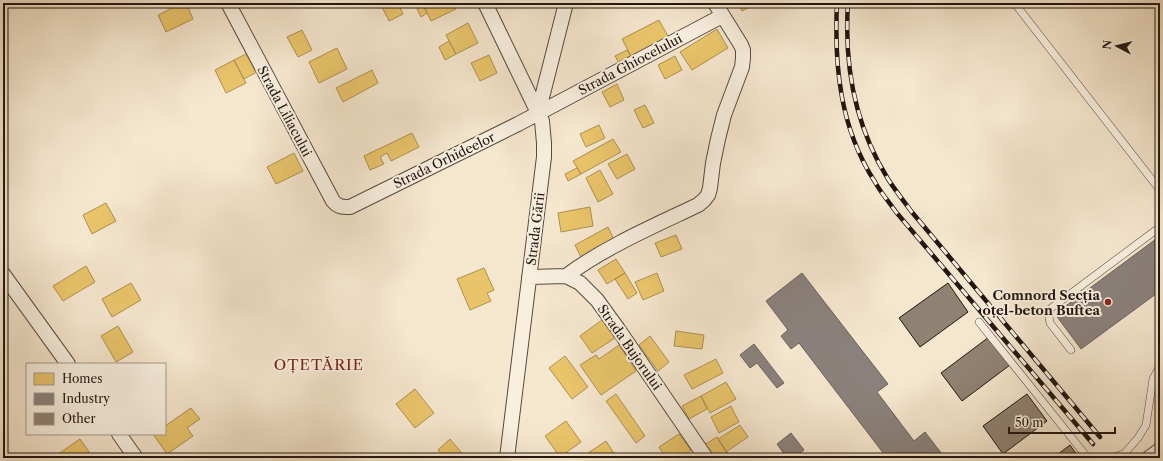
<svg xmlns="http://www.w3.org/2000/svg" width="1163" height="461" viewBox="0 0 1163 461" font-family="'Libre Caslon Text',serif">
	<style>
		.homes { fill: #e9c46a; stroke: #ad904f }
		.industry { fill: #8a817c; stroke: #6b615c }
		.building { fill: #908273; stroke: #221610 }
		.lines { fill: none; stroke-linecap: round; stroke-linejoin: round }
		.service-casing { stroke: #574a40; stroke-width: 8 }
		.minor-casing { stroke: #574a40; stroke-width: 16 }
		.service { stroke: #f8efdf; stroke-width: 7 }
		.minor { stroke: #f8efdf; stroke-width: 14 }
		.rail-casing { stroke: #221610; stroke-width: 4.5 }
		.rail { stroke: #f8efdf; stroke-width: 3; stroke-dasharray: 9; stroke-linecap: butt }
		.poi-dot { fill: #8f2418; stroke: #f8efdf; stroke-width: 1.5 }
		.labels { text-anchor: middle; dominant-baseline: central; stroke-width: 4; stroke-linejoin: round; paint-order: stroke }
		.street-label { font-size: 13px; fill: #221610; stroke: #f8efdf }
		.poi-label { font-size: 13px; font-weight: bold; fill: #221610; stroke: #f8efdf; text-anchor: end }
		.quarter-label { font-size: 15px; letter-spacing: 1px; fill: #7a1f14; stroke: #f8efdf }
	</style>
	<rect width="100%" height="100%" fill="#f5e6ce"/>
	<filter id="stains"><feTurbulence type="fractalNoise" baseFrequency=".005" numOctaves="4"/><feColorMatrix values="0 0 0 0 .2 0 0 0 0 .09 0 0 0 0 .02 0 0 0 .5 -.17"/></filter>
	<radialGradient id="worn" r=".72"><stop offset=".6" stop-color="#630" stop-opacity="0"/><stop offset="1" stop-color="#630" stop-opacity=".3"/></radialGradient>
	<!-- homes -->
	<path class="homes" d="M182,3H186L193,19L166,32L158,15Z
		M380,3H398L403,14L389,21Z
		M428,3H453L456,9L431,21L423,5Z
		M738,3H757L742,11Z
		M423,5L427,13L421,17L417,9Z
		M659,20L669,38L632,58L622,39Z
		M468,23L478,43L456,54L446,35Z
		M717,29L728,48L692,70L680,52Z
		M302,30L312,50L298,57L287,37Z
		M449,41L456,54L445,60L439,47Z
		M337,48L347,69L319,83L309,62Z
		M627,50L632,58L620,65L615,56Z
		M248,53L257,72L244,79L234,60Z
		M489,55L497,73L480,81L471,63Z
		M675,56L682,70L665,79L658,65Z
		M234,60L246,83L226,93L215,70Z
		M372,70L378,83L343,102L336,88Z
		M617,84L624,100L610,107L602,92Z
		M645,105L654,123L643,128L634,110Z
		M599,125L605,138L586,147L580,134Z
		M412,133L419,147L391,161L387,153L380,157L384,164L370,170L364,156Z
		M613,139L621,152L581,174L573,161Z
		M294,153L303,171L276,184L267,167Z
		M627,154L635,169L617,179L608,164Z
		M577,168L581,174L568,181L565,174Z
		M600,170L613,194L598,202L586,178Z
		M106,203L116,221L92,234L83,215Z
		M590,207L593,226L561,232L558,213Z
		M608,227L615,242L582,259L575,245Z
		M676,235L682,249L661,257L655,243Z
		M616,259L625,273L607,284L598,270Z
		M86,266L95,282L63,301L53,286Z
		M484,268L494,290L487,293L491,301L470,310L457,279Z
		M625,273L637,293L628,299L615,279Z
		M657,273L664,291L643,300L635,282Z
		M131,283L141,300L112,317L102,299Z
		M602,320L615,338L592,353L580,336Z
		M118,326L133,352L116,362L101,336Z
		M676,331L704,335L702,349L674,346Z
		M650,336L669,362L658,371L639,345Z
		M619,345L636,371L601,395L580,365L596,355L599,359Z
		M565,356L588,387L572,399L549,368Z
		M716,359L723,373L692,389L684,375Z
		M726,382L736,399L710,413L701,396Z
		M415,389L434,413L415,428L396,404Z
		M616,394L645,436L636,443L606,401Z
		M701,396L707,409L689,419L682,406Z
		M731,406L739,422L719,433L711,417Z
		M191,408L200,419L187,428L193,436L167,454L153,434H165V426Z
		M566,421L581,442L560,457L545,436Z
		M740,425L748,437L726,452L718,439Z
		M679,434L691,450L679,458H666L659,447Z
		M717,437L731,458H713L704,445Z
		M80,439L89,452L84,455L86,458H54V457Z
		M450,439L466,458H445L438,450Z
		M606,441L617,458H592L588,453Z"/>
	<!-- industry -->
	<path class="industry" d="M1160,236V291L1081,349L1055,314Z
		M802,273L888,384L877,392L914,441L925,432L945,458H887L799,343L791,349L781,336L788,330L766,301Z
		M754,344L784,383L777,388L757,363L750,368L740,355Z
		M791,433L804,450L794,458H787L777,444Z"/>
	<!-- building -->
	<path class="building" d="M948,283L968,312L920,347L899,318Z
		M989,337L1010,365L962,401L941,373Z
		M1027,394L1047,421L1003,454L983,426Z
		M1070,445L1079,458H1053Z"/>
	<g class="lines">
		<defs>
			<path id="service" d="M1016,5L1160,190
				M979,322L1087,457L1090,458
				M1071,350L1050,323L1049,317L1050,309L1160,227
				M1112,458L1125,453L1138,438L1146,425L1153,379L1160,366"/>
			<path id="minor" d="M228,3L333,201C338,207 342,207 350,207L518,124L722,16
				M485,3L542,121L544,143V157L507,458
				M538,113L566,3
				M3,274L68,364
				M566,276C605,247 654,226 698,205L704,200L708,195L710,188L713,163L718,139L724,115L742,67L743,58V50L741,45L715,3
				M529,277L566,276L580,283L597,300L618,329L706,458
				M119,434L136,458
				M1149,458L1160,450"/>
		</defs>
		<!-- service casing -->
		<use href="#service" class="service-casing"/>
		<!-- minor casing -->
		<use href="#minor" class="minor-casing"/>
		<!-- service -->
		<use href="#service" class="service"/>
		<!-- minor -->
		<use href="#minor" class="minor"/>
		<defs>
			<path id="rail" d="M837,3C834,66 840,128 875,182C881,193 889,202 896,212L1093,444
				M848,3C844,64 855,126 888,179C895,190 903,200 911,211L1100,437"/>
		</defs>
		<!-- rail casing -->
		<use href="#rail" class="rail-casing"/>
		<!-- rail -->
		<use href="#rail" class="rail"/>
	</g>
	<!-- markers -->
	<circle class="poi-dot" cx="1108" cy="302" r="4"/>
	<g class="labels">
		<!-- street labels -->
		<g class="street-label">
			<text transform="translate(630 64) rotate(-28)">Strada Ghiocelului</text>
			<text transform="translate(285 111) rotate(62)">Strada Liliacului</text>
			<text transform="translate(444 160) rotate(-26)">Strada Orhideelor</text>
			<text transform="translate(535 229) rotate(-83)">Strada Gării</text>
			<text transform="translate(630 347) rotate(55)">Strada Bujorului</text>
		</g>
		<!-- poi labels -->
		<g class="poi-label">
			<text x="1100" y="295">Comnord Secția<tspan x="1100" dy="15">oțel-beton Buftea</tspan></text>
		</g>
		<!-- quarter labels -->
		<g class="quarter-label">
			<text x="319" y="364">OȚETĂRIE</text>
		</g>
	</g>
	<!-- margin -->
	<rect width="1163" height="461" fill="none" stroke="#f5e6ce" stroke-width="16"/>
	<rect x="4" y="4" width="1155" height="453" fill="none" stroke="#221610" stroke-width="2"/>
	<rect x="8" y="8" width="1147" height="445" fill="none" stroke="#221610"/>
	<!-- legend -->
	<rect x="26" y="363" width="140" height="72" fill="#f8efdf" stroke="#a2988c"/>
	<rect x="34" y="373" width="20" height="12" fill="#e9c46a" stroke="#a2988c"/>
	<text x="62" y="383" font-size="12" fill="#221610">Homes</text>
	<rect x="34" y="393" width="20" height="12" fill="#8a817c" stroke="#a2988c"/>
	<text x="62" y="403" font-size="12" fill="#221610">Industry</text>
	<rect x="34" y="413" width="20" height="12" fill="#908273" stroke="#a2988c"/>
	<text x="62" y="423" font-size="12" fill="#221610">Other</text>
	<!-- north arrow -->
	<g transform="translate(1117 46) rotate(277)" stroke="#f8efdf" stroke-width="3" paint-order="stroke">
	<path d="M0-3L7 15L0 10L-7 15Z" fill="#221610"/>
	<text y="-6" font-size="11" font-weight="bold" text-anchor="middle" fill="#221610">N</text>
	</g>
	<!-- scale -->
	<path d="M1009 427v6h106v-6" fill="none" stroke="#221610" stroke-width="2"/>
	<text x="1015" y="427" font-size="12" fill="#221610" stroke="#f8efdf" stroke-width="3" paint-order="stroke">50 m</text>
	<rect width="100%" height="100%" filter="url(#stains)"/>
	<rect width="100%" height="100%" fill="url(#worn)"/>
</svg>
